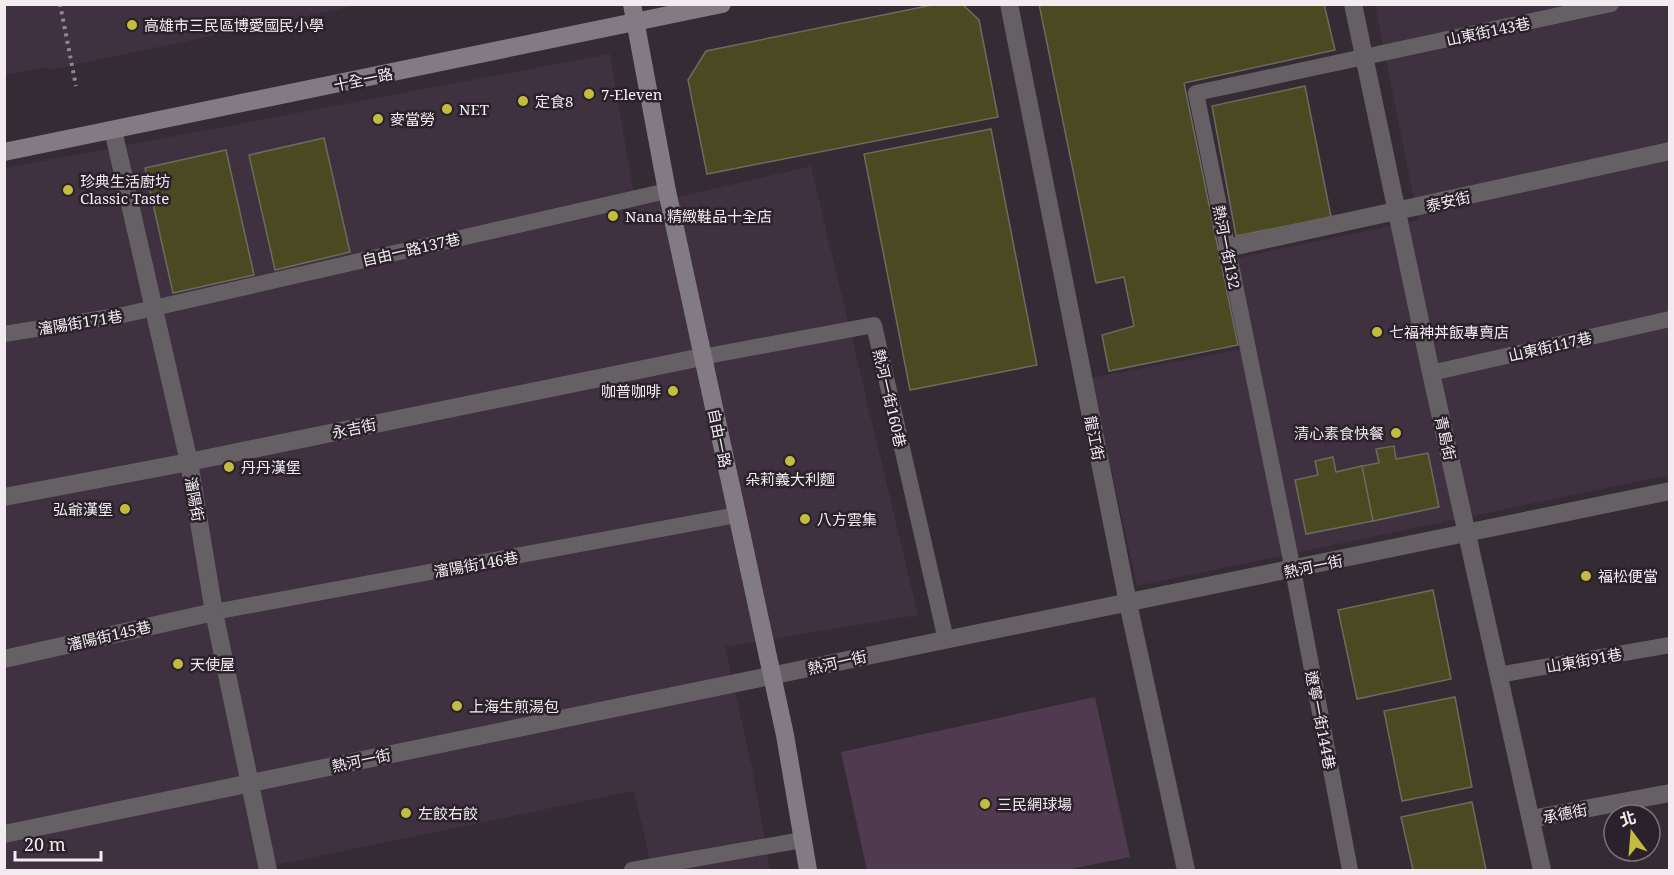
<svg xmlns="http://www.w3.org/2000/svg" width="1674" height="875" viewBox="0 0 1674 875" font-family="'Noto Serif','Noto Sans TC',serif">
	<style>
		.built { fill: #3f313f }
		.green { fill: #503a50 }
		.building { fill: #4b4921; stroke: #6b6b5e; stroke-width: 1.5 }
		.lines { fill: none; stroke-linecap: round; stroke-linejoin: round }
		.path { stroke: #8f888f; stroke-width: 4; stroke-dasharray: 3 4.5; stroke-linecap: butt }
		.lane { stroke: #656064; stroke-width: 16 }
		.street { stroke: #656064; stroke-width: 18 }
		.secondary { stroke: #837b83; stroke-width: 18 }
		.poi-dot { fill: #c2bd3f; stroke: #2a212a; stroke-width: 2 }
		.labels { text-anchor: middle; dominant-baseline: central; stroke-width: 5; stroke-linejoin: round; paint-order: stroke }
		.poi-label { font-size: 15px; fill: #f2ecf1; stroke: #2a212a; text-anchor: start }
		.street-label { font-size: 15px; fill: #f2ecf1; stroke: #2a212a }
	</style>
	<rect width="100%" height="100%" fill="#342b34"/>
	<!-- built -->
	<path class="built" d="M5,5H358L50,70L45,67L5,75Z
		M1375,5H1669V475L1137,586L1091,378L1252,347L1232,259L1418,220Z
		M610,54L636,207L811,166L918,615L725,647L752,767L770,870H652L634,791L252,870H5V168Z"/>
	<!-- green -->
	<path class="green" d="M1095,697L1130,857L1066,870H867L841,752Z"/>
	<!-- building -->
	<path class="building" d="M937,4H962L979,20L998,117L707,174L688,80L706,51Z
		M1039,4H1324L1335,50L1184,83L1238,345L1109,371L1102,335L1134,326L1124,277L1096,283Z
		M1305,86L1331,217L1236,236L1212,106Z
		M991,129L1037,365L910,390L864,154Z
		M324,138L350,252L275,270L249,155Z
		M226,150L254,275L173,293L145,168Z
		M1394,446L1396,459L1428,453L1439,507L1373,521L1362,466L1379,463L1376,449Z
		M1333,457L1336,472L1362,466L1373,521L1306,534L1295,480L1318,475L1315,461Z
		M1433,590L1451,679L1357,699L1338,610Z
		M1455,697L1472,787L1402,801L1384,711Z
		M1472,802L1486,870H1413L1401,817Z"/>
	<g class="lines">
		<!-- path -->
		<path class="path" d="M60,4L76,86"/>
		<!-- lane -->
		<path class="lane" d="M4,334L123,315L667,191
			M702,357L874,325L946,640
			M1431,373L1670,319
			M214,612L737,515
			M1498,675L1670,645
			M632,870L802,840
			M1350,870L1293,570L1196,93L1611,4"/>
		<!-- street -->
		<path class="street" d="M1009,4L1128,603L1186,870
			M1353,4L1431,373L1542,870
			M113,130L189,462L214,612L268,870
			M1227,248L1670,151
			M4,497L189,462L702,357
			M4,659L214,612
			M1531,819L1670,793
			M4,834C560,719 1114,605 1670,491"/>
		<!-- secondary -->
		<path class="secondary" d="M632,4L667,191L785,735L808,870
			M4,152L722,4"/>
	</g>
	<!-- markers -->
	<g class="poi-dot">
		<circle cx="132" cy="25" r="6"/>
		<circle cx="589" cy="94" r="6"/>
		<circle cx="523" cy="101" r="6"/>
		<circle cx="447" cy="109" r="6"/>
		<circle cx="378" cy="119" r="6"/>
		<circle cx="68" cy="190" r="6"/>
		<circle cx="613" cy="216" r="6"/>
		<circle cx="1377" cy="332" r="6"/>
		<circle cx="673" cy="391" r="6"/>
		<circle cx="1396" cy="433" r="6"/>
		<circle cx="790" cy="461" r="6"/>
		<circle cx="229" cy="467" r="6"/>
		<circle cx="125" cy="509" r="6"/>
		<circle cx="805" cy="519" r="6"/>
		<circle cx="1586" cy="576" r="6"/>
		<circle cx="178" cy="664" r="6"/>
		<circle cx="457" cy="706" r="6"/>
		<circle cx="985" cy="804" r="6"/>
		<circle cx="406" cy="813" r="6"/>
	</g>
	<g class="labels">
		<!-- poi labels -->
		<g class="poi-label">
			<text x="144" y="25">高雄市三民區博愛國民小學</text>
			<text x="601" y="94">7-Eleven</text>
			<text x="535" y="101">定食8</text>
			<text x="459" y="109">NET</text>
			<text x="390" y="119">麥當勞</text>
			<text x="80" y="181">珍典生活廚坊<tspan x="80" dy="17">Classic Taste</tspan></text>
			<text x="625" y="216">Nana 精緻鞋品十全店</text>
			<text x="1389" y="332">七福神丼飯專賣店</text>
			<text x="661" y="391" text-anchor="end">咖普咖啡</text>
			<text x="1384" y="433" text-anchor="end">清心素食快餐</text>
			<text x="241" y="467">丹丹漢堡</text>
			<text x="790" y="479" text-anchor="middle">朵莉義大利麵</text>
			<text x="113" y="509" text-anchor="end">弘爺漢堡</text>
			<text x="817" y="519">八方雲集</text>
			<text x="1598" y="576">福松便當</text>
			<text x="190" y="664">天使屋</text>
			<text x="469" y="706">上海生煎湯包</text>
			<text x="997" y="804">三民網球場</text>
			<text x="418" y="813">左餃右餃</text>
		</g>
		<!-- street labels -->
		<g class="street-label">
			<text transform="translate(1488 31) rotate(-12)">山東街143巷</text>
			<text transform="translate(363 79) rotate(-12)">十全一路</text>
			<text transform="translate(1448 201) rotate(-13)">泰安街</text>
			<text transform="translate(1227 247) rotate(79)">熱河一街132</text>
			<text transform="translate(411 249) rotate(-13)">自由一路137巷</text>
			<text transform="translate(80 322) rotate(-9)">瀋陽街171巷</text>
			<text transform="translate(1550 346) rotate(-13)">山東街117巷</text>
			<text transform="translate(890 398) rotate(77)">熱河一街160巷</text>
			<text transform="translate(354 428) rotate(-12)">永吉街</text>
			<text transform="translate(720 438) rotate(78)">自由一路</text>
			<text transform="translate(1095 438) rotate(79)">龍江街</text>
			<text transform="translate(1446 438) rotate(77)">青島街</text>
			<text transform="translate(195 499) rotate(80)">瀋陽街</text>
			<text transform="translate(476 564) rotate(-10)">瀋陽街146巷</text>
			<text transform="translate(1313 566) rotate(-12)">熱河一街</text>
			<text transform="translate(109 635) rotate(-13)">瀋陽街145巷</text>
			<text transform="translate(1584 660) rotate(-10)">山東街91巷</text>
			<text transform="translate(837 662) rotate(-13)">熱河一街</text>
			<text transform="translate(1321 720) rotate(79)">遼寧一街144巷</text>
			<text transform="translate(361 760) rotate(-12)">熱河一街</text>
			<text transform="translate(1565 813) rotate(-11)">承德街</text>
		</g>
	</g>
	<!-- border -->
	<rect width="1674" height="875" fill="none" stroke="#f2ecf1" stroke-width="12"/>
	<!-- north arrow -->
	<g transform="translate(1632 833) rotate(344)"><circle r="28" fill="#2a212a" stroke="#7a727a" stroke-width="1.5"/>
	<path d="M0-4.5L10 22L0 15L-10 22Z" fill="#c2bd3f"/>
	<text y="-9" font-size="16" font-weight="bold" text-anchor="middle" fill="#f2ecf1">北</text>
	</g>
	<!-- scale -->
	<path d="M15 851v9h86v-9" fill="none" stroke="#f2ecf1" stroke-width="3"/>
	<text x="24" y="851" font-size="18" fill="#f2ecf1" stroke="#2a212a" stroke-width="4.5" paint-order="stroke">20 m</text>
</svg>
